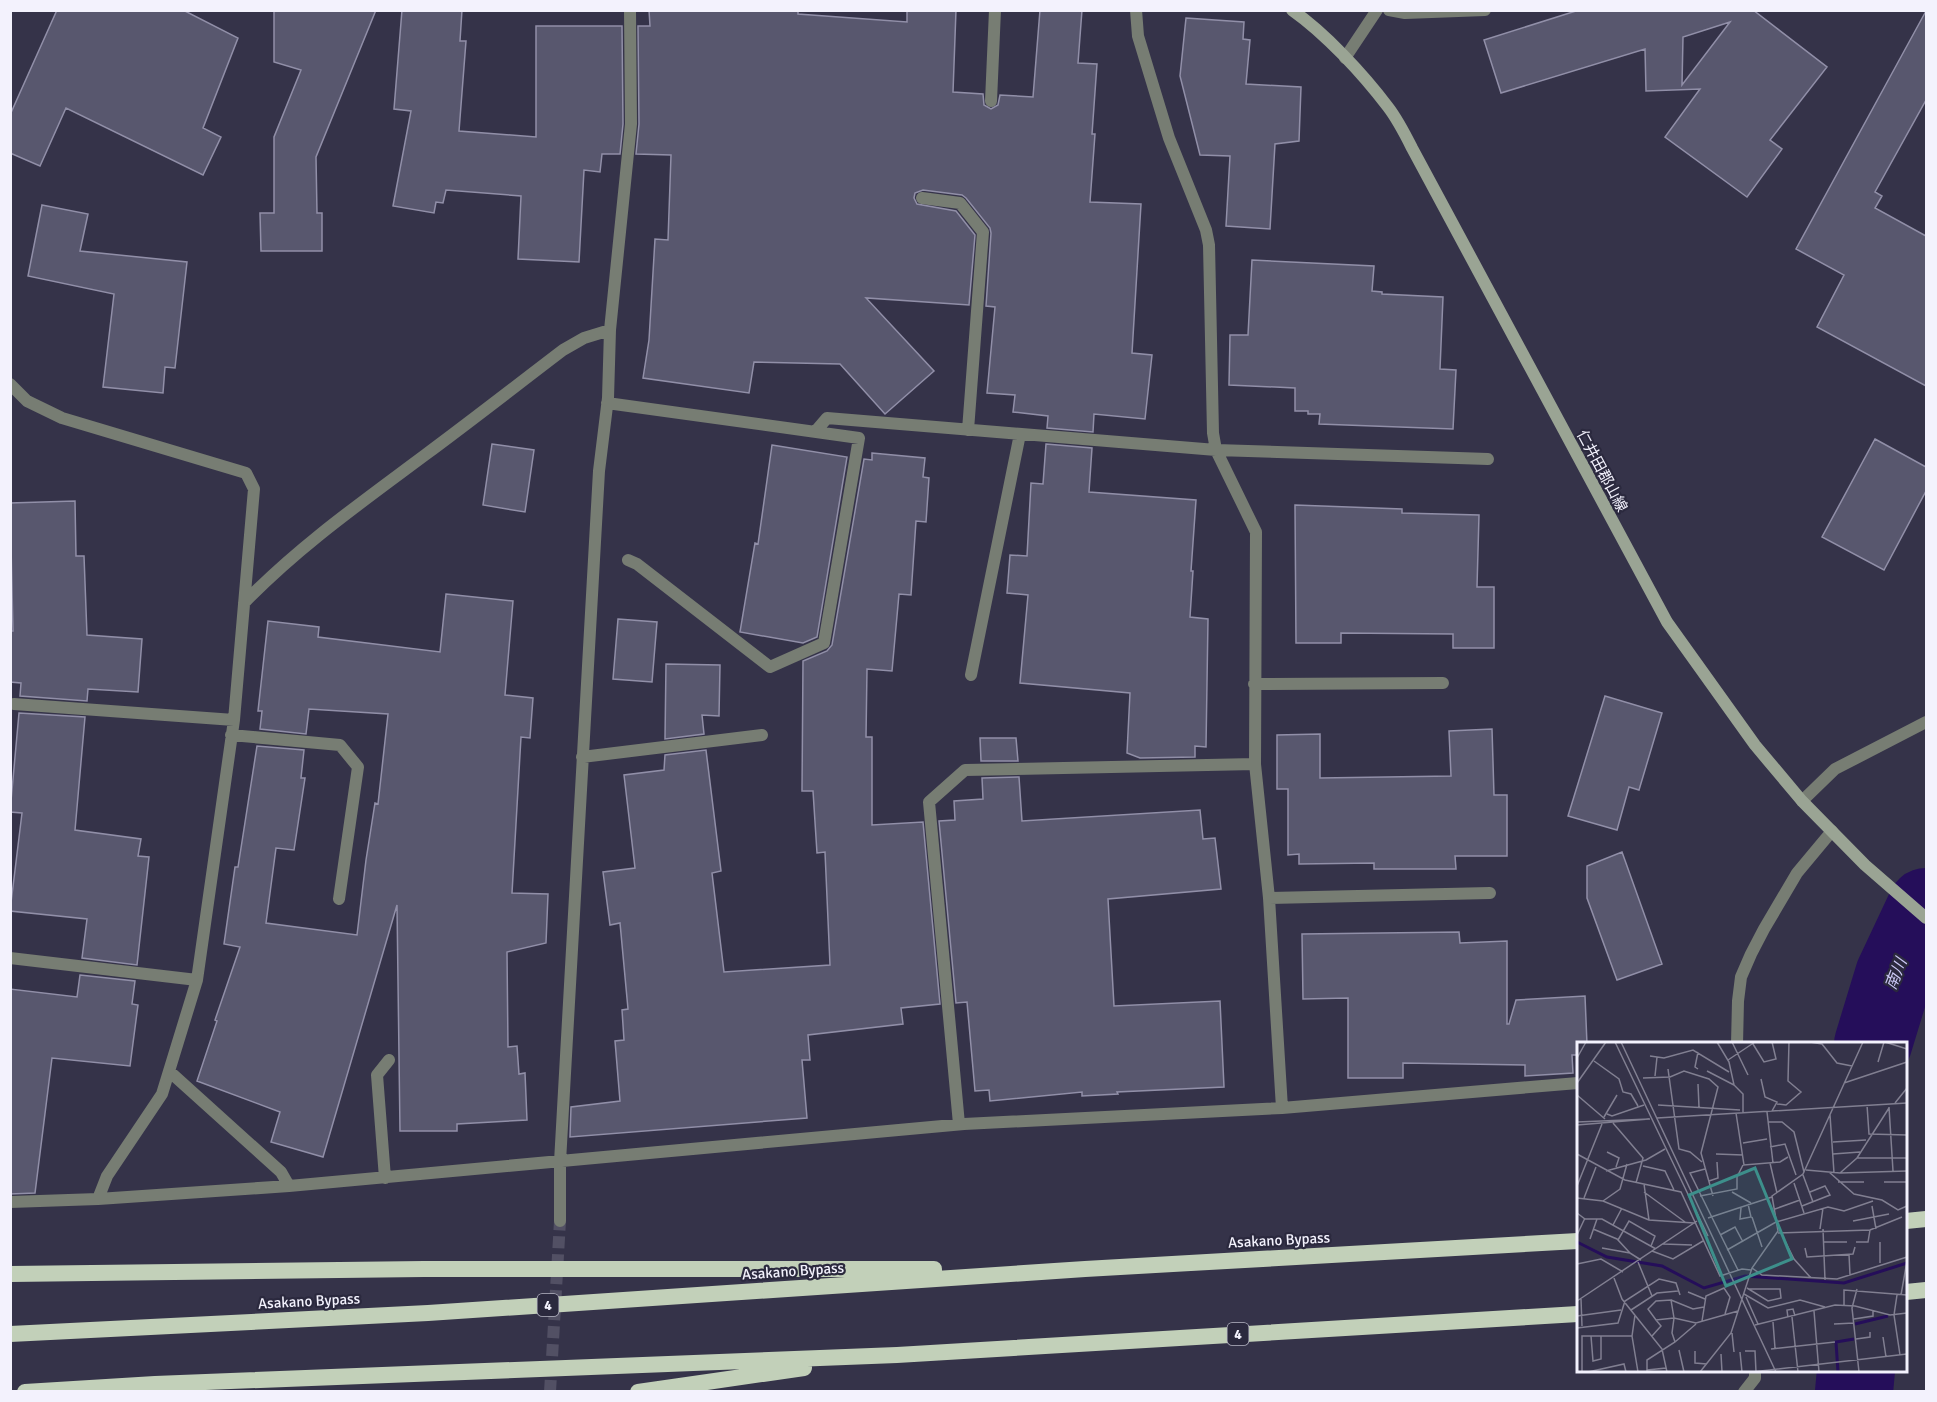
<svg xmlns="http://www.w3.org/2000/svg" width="1937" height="1402" viewBox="0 0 1937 1402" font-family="Signika,'Noto Sans JP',sans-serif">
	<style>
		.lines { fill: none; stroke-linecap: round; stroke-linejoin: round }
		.river { stroke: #250e5a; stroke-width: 78 }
		.building { fill: #58576e; stroke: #918fa8; stroke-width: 1.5; fill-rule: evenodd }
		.minor-tunnel { stroke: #525064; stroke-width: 12; stroke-dasharray: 12 6; stroke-linecap: butt }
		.minor { stroke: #777d73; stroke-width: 12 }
		.secondary { stroke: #9aa494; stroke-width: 12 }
		.trunk { stroke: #c2d0b9; stroke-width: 16 }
		.labels { text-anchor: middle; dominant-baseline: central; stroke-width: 4.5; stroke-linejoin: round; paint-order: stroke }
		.shield { fill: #2b293e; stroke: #b7b6c4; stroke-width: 1.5 }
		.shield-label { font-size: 14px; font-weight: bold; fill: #f3f2fd }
		.street-label { font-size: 15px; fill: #f3f2fd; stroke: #2b293e }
		.water-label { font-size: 16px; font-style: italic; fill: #ccc9f6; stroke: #2b293e }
		.inset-river { fill: none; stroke: #250e5a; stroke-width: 3 }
		.inset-road { fill: none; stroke: #817f91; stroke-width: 1.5 }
		.view { fill: #3d8f8b; fill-opacity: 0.15; stroke: #3d8f8b; stroke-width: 3 }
		.inset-edge { fill: none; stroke: #f3f2fd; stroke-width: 3 }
	</style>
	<rect width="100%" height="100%" fill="#353349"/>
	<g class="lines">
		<!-- river -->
		<path class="river" d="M1873,1044L1894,975L1926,907
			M1854,1392L1856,1370"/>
	</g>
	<!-- building -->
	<path class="building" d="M57,10H183L238,38L203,128L221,137L203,175L66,108L40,166L10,153V115Z
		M274,10H376L316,157L317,213H322V251H261L260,213H274V137L301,70L274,62Z
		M402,10H462L460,41H466L459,131L536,137V26H622L623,124L620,154H602L600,172L584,170L579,262L518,259L521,196L446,190L443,203L436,202L434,213L393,206L411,111L394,109Z
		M649,10H798V14L907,22V10H956L953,92L983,94L984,105L991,109L998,105L1000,95L1033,97L1040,10H1082L1078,63L1097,64L1092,134H1095L1090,202L1141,204L1132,353L1152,355L1145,419L1094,414L1093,432L1047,428L1048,416L1013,412L1015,395L987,393L995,307L986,306L991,233L990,228L966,198L962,195L923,190L915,193L914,198L917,204L956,211L975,235L969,305L866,298L934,371L885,414L840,364L754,362L749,393L643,378L649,340L655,239L668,240L671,155L636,154L639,124L638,26H650Z
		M1579,10H1753L1827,67L1770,140L1782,149L1747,197L1665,137L1700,89L1646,91L1645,49L1501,93L1484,40ZM1730,22L1682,85L1683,37Z
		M1926,11V100L1875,192L1882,196L1875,208L1926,236V386L1817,327L1844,275L1796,249Z
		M1186,18L1244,22L1243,39L1250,40L1246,84L1301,87L1299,141L1275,144L1270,229L1226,226L1230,156L1200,155L1180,76Z
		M42,205L88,214L80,251L187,262L175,368L165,367L163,393L103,387L114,294L28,276Z
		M1252,260L1374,266L1372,291L1382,292V294L1443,297L1440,369L1456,370L1453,429L1319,424L1320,414H1308V411H1295V388L1229,385L1230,335H1248Z
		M1875,439L1926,467V491L1884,570L1822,537Z
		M492,444L534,450L525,512L483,505Z
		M1046,444L1092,448L1089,492L1196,500L1191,571H1193L1190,617L1208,619L1206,747L1195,746V757L1140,758L1127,753L1130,693L1020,683L1028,595L1007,593L1010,555L1027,556L1031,483L1043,484Z
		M772,445L847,457L817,637L803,643L740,632L755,543L758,544Z
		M872,453L925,458L923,477L929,478L926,522L916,521L911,595L899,594L892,671L867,669L866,737H872V825L923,822L940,1004L901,1008L903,1024L808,1035L810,1060H802L807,1118L570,1137L571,1107L620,1101L615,1041L624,1040L622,1010L628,1009L620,923L610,925L603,872L635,868L624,775L664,770L665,755L706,750L721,871L712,873L724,972L830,965L825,852L817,853L813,791H802L803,661L827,651L832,645L864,459L872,460Z
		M75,501L76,556H84L87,635L142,639L138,692L88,689L87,701L20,696L21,683L10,682V631H13L10,503Z
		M1295,505L1402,509V513L1479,515L1477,587H1494V648H1453V634L1341,633V643H1296Z
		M446,594L513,601L505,695L533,698L530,738L521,737L512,893L548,894L546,943L507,952L508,1047L517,1046L519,1074L525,1073L527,1120L457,1124V1131H400L397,905L323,1157L271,1142L280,1112L197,1081L217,1021L215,1020L240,947L224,944L235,867H238L257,746L304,750L301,778H305L294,850L276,848L266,923L357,935L366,860L375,803L378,804L388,714L309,709L306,734L260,729L262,711H258L268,621L319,627L318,637L440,652Z
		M618,619L657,622L652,682L613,679Z
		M666,664L720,665L719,716L702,715L704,734L665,739Z
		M1605,696L1662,713L1639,790L1629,787L1617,830L1568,816Z
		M19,713L85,717L75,830L141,839L138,856L149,857L137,965L82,958L87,919L10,911L22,813L10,812Z
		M1492,729L1494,795H1507V856H1455L1456,869H1374V863L1299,864V854L1288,855V789H1277V735L1320,734V778L1451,776L1449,731Z
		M980,738H1016L1018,761H981Z
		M1019,777L1022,821L1200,810L1203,839L1215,838L1221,889L1108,899L1114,1006L1220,1001L1224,1087L1117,1092L1118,1094L1082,1096V1092L990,1101L989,1090L975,1091L967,1002L956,1003L939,821L955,820L954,801L983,799L982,778Z
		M1622,852L1662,964L1617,980L1587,898V866Z
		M1459,932L1460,943L1507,941V1024H1509L1516,1000L1585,996L1587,1044H1578V1055H1572L1573,1073L1525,1076V1065L1403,1063V1078H1348V998L1303,999L1302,934Z
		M80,975L135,981L132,1004L138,1005L130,1066L52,1058L35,1193L10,1194V989L77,997Z"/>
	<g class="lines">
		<!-- minor-tunnel -->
		<path class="minor-tunnel" d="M550,1392L560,1221"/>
		<!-- minor -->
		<path class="minor" d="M1136,10L1138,36L1169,138L1206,230L1209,245L1213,433L1216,450L1256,532L1255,764L1269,898L1282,1108
			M1389,10L1405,13L1485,10
			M1345,58L1377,10
			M991,101L995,10
			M922,198L960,203L983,232L968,430
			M10,384L27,401L62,418L246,473L254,489L234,720L197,980L162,1094L107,1176L98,1199
			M607,403L859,438L824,643L770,667L637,564L628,560
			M815,432L827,418L1216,450L1488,459
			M244,603C298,547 362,502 425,455C471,421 517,385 563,350L584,338L610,330
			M971,675L1020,434
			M1254,684L1443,683
			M14,704L234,720
			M231,735L340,745L358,767L339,899
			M582,757L762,735
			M1802,801L1835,769L1926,722
			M1269,898L1490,893
			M10,958L197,980
			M1737,1044L1738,1001L1741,977L1751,954L1764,929L1797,873L1832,831
			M169,1071L281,1172L289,1186
			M959,1124L929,802L965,770L1255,764
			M385,1178L377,1075L389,1060
			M10,1202L98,1199L289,1186L964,1124L1282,1108L1578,1083
			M560,1221V1162L599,471L608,398L610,330L631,124L630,10
			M1744,1392L1755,1378V1370"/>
		<!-- secondary -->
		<path class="secondary" d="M1292,10C1326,34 1363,74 1388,107C1398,120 1405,134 1412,148L1667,622L1755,745L1802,801L1865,865L1926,918"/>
		<!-- trunk -->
		<path class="trunk" d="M1906,1221L1926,1219
			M10,1274L424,1269H934
			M1906,1292L1926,1290
			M10,1334L428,1313L1085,1269L1578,1241
			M25,1392L155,1384L897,1355L1578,1314
			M638,1392L804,1368"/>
	</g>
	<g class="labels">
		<!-- shield labels -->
		<g class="shield">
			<rect x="537.5" y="1294" width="21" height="22" rx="4.5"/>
			<rect x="1227.5" y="1323" width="21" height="22" rx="4.5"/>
		</g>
		<g class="shield-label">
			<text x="548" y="1305">4</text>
			<text x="1238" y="1334">4</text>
		</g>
		<!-- street labels -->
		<g class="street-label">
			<text transform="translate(1602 471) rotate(62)">仁井田郡山線</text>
			<text transform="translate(1279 1240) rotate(-3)">Asakano Bypass</text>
			<text transform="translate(793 1271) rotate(-4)">Asakano Bypass</text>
			<text transform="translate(309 1301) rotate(-3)">Asakano Bypass</text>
		</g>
		<!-- water labels -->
		<g class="water-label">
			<text transform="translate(1896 974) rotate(-68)">南川</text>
		</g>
	</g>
	<!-- overview -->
	<g transform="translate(1577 1042)">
		<rect width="330" height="330" fill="#353349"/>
		<path class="inset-river" d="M0,200L30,215L85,224L127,246L168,234L267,241L330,221M278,282L311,274M261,330L259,300L277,297"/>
		<path class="inset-road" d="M38,0L131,194M44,0L199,330M140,0L152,20L157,43L166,52V71M155,0L171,33M233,0L245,2L260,21L275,24M308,0L330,7M176,2L187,20L199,17L195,0M121,10L118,25L121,27M73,14L87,16L116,8L152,30M0,16L9,0M151,18L178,0M17,19L42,37L46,50L54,52L61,64M301,20L307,0M91,27L102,107L113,110L125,120M130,29L157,43M78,34L80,15M66,36L93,35L107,29L132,37L141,45L124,111L136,154M184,37L188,55L200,60L195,69M0,41L29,0M267,41L330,20M121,42L122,65M0,53L28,77M318,61L330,46M200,62L209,63L224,50L211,39L212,0M81,63L163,68M290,63L292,92L330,93M312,65L316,129M190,70L196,121M159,71L167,123L203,120L211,115M30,72L35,74L67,63M253,73L257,131M27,75L40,53M80,76L330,61M0,80L73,77M191,80H205L217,90L227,130M36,81L66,116L59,141M0,83L72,77M256,100L289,98M166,101L190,97M193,105L208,102L219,133M30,110L42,116L39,125M0,112L48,138L104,150L143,234L165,227L174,228M139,112L166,113M256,112L283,110M280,116H330M193,121L200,151M66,124L88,129L97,148M128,127L113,131L161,228M229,128L263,131L330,129M29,129L69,118L88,107M252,130L277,152L305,158L321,168L330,164M263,131L280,116L312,66M226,133L236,160M132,139L141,136L140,120M261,140H287M307,140H330M217,141L227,171M67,142L72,178L117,181M0,144L25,82M67,150L108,180M155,150L174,161M123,154L160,147V135L166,123M0,156L26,159L72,178M7,156L19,125M26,159L43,147L50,122M225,164L253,153L248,144L233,150M295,164L299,187M164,166L163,177L174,175L171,162M198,167L223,158M0,171L8,177H25L79,207M175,175L185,205M131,176L195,155M276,179L312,172M36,183L45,166M16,187L40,197L53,211M243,187L246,166M246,187L248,238M201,191L293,188L325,175M204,191L217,217L234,236M0,193L8,176M143,193L158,185L166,200M13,197L20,177M41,198L52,179L78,194L74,204M247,200H270M279,200H291L293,188M86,202L115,203M25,206L53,211L64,218M228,206L230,215L276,212L278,205M150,208L199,180L251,165L267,169L296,159M75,209L96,217L126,199M272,212L273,233M61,220L75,254M303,221V200M0,222L24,217L46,230M175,226L185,233L260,237L330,215M37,236L45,257L85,307L90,330M170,246L191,259L204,256L203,247H172M280,247L275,266L282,330M111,250L128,257M167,252L191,266L223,258L248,265M320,253L317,273L323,313M324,253L330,219M169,255L181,282M4,257L5,284M94,258L116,267L127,265M0,259L120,179M267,263V248L330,253M54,268L80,251L101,249M237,269L242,330M0,274L44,268M215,275L221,330M211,276L210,268L216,267L218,274M277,277L296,274V269M125,279L129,254L147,246L153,255L148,272M196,280L198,306M257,282L277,281M178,283L258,263L278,264L313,273L330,271M0,286L41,281L48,259L82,237L99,241L103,253M155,291L157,310M14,294L16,319L24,317V294M55,294L61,330M75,294L84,284L79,278M306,295L309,315M279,297L293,295V290M98,300L119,282M194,307L258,300M102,308L107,330M118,309V321L130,322M168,309H178L179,330M163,310L165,330M144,312L145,330M70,328L89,326M5,330V294H55L58,273M11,330L47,322L49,330M70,330V318L98,300L95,291L97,276L94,258L79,259L71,267L79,278L97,276L119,281L161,269M123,330L154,291L175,226L201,189L195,154L226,132L286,0M175,330L330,312"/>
		<path class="view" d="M178,126L215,217L149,244L112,153Z"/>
		<rect width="330" height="330" class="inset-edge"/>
	</g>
	<!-- border -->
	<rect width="1937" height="1402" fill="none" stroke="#f3f2fd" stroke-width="24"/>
</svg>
